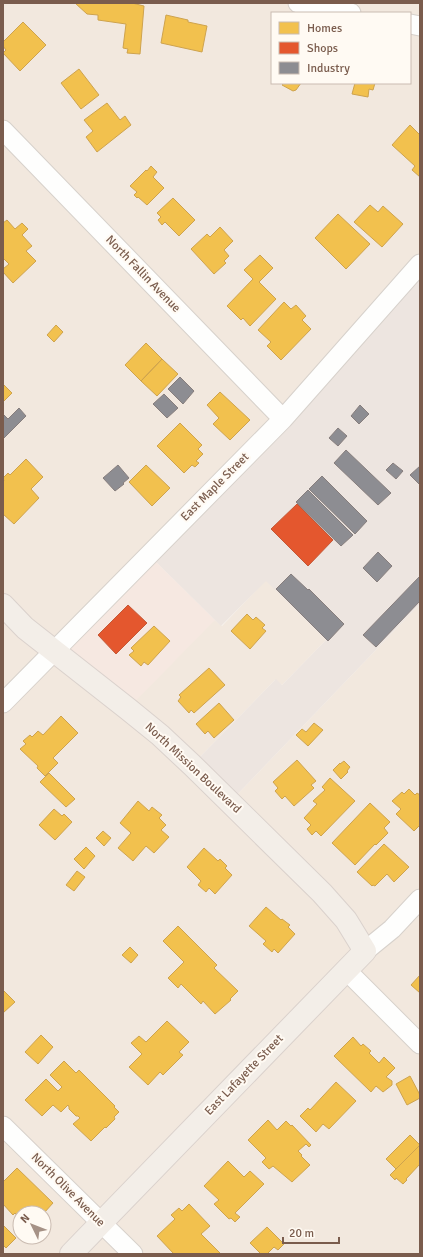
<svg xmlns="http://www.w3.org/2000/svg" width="423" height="1257" viewBox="0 0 423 1257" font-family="Signika,sans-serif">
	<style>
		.residential { fill: #f2e8de; fill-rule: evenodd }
		.commercial { fill: #f6e8e1 }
		.industrial { fill: #ede5e0 }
		.homes { fill: #f2c14e; stroke: #cea34e }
		.shops { fill: #e4572e; stroke: #c45837 }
		.industry { fill: #8d8d92; stroke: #877e7d }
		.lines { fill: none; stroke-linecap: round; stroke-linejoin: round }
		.minor-casing { stroke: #d7d1cb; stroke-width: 21 }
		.major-casing { stroke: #dad1cc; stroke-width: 24 }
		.minor { stroke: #fefefd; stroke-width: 19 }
		.major { stroke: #f3eee8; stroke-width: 22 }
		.labels { text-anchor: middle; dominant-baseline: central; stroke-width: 4; stroke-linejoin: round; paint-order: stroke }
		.street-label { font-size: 12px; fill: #7a5c4d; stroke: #fffaf3 }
	</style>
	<rect width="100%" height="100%" fill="#f9f5f0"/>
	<!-- residential -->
	<path class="residential" d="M3,3H420V264L55,650L215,620L222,626L266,580L326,640L282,685L275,680L192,765L230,802L420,604V1254H3ZM272,13H410V83H272ZM20,1213H44V1237H20Z"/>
	<!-- commercial -->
	<path class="commercial" d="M149,555L215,620L128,709L54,650Z"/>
	<!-- industrial -->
	<path class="industrial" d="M420,264V604L230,802L192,765L276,679L282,685L326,640L266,581L221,626L149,555Z"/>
	<!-- homes -->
	<path class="homes" d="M75,3H132L144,6L140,54L127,53L128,49L123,48L126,24L98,20V15L87,14Z
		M166,15L188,20V22L207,26L202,52L161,43Z
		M23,22L46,45L20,71L3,53L6,50L3,46V42Z
		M79,69L99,95L81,109L61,83Z
		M284,83H301L296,90L293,91L282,85Z
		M355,83H375L373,90L369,89L368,97L352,94Z
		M107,103L120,120L125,116L131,125L97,152L86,137L93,131L84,120Z
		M410,125L420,135V177L412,170L415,166L392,145Z
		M151,166L157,172L153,177L164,188L147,205L138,197L137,198L134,195L137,192L130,186L146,170L147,171Z
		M173,198L195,220L179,236L165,222L162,225L158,220L161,217L157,213Z
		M370,205L378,212L383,206L403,224L382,247L354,222Z
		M338,214L370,244L346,269L315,238Z
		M7,220L15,229L22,223L28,229L22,235L32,246L26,251L36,261L13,283L3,272V269L9,264L3,258V223Z
		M220,227L233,241L224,250L229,256L224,261L226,263L214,274L191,249L207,234L210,237Z
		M260,255L273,268L259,282L276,299L250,326L243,318L241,320L227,306L253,279L244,270Z
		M284,302L291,309L296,305L306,316L302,320L311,329L281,360L267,346L271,342L258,330Z
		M56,325L63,332L54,342L47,335Z
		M146,343L162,359L141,381L125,365Z
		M162,359L178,374L157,396L141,381Z
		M3,384L12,393L3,402Z
		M220,392L250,420L230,440L213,424L219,418L207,405Z
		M180,423L202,445L198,449L203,454L196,461L199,463L195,467L192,465L184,473L157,446Z
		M26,459L43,477L31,489L39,498L14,524L3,514V482L4,481L3,478L8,473L10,475Z
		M146,465L170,488L152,506L129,482Z
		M247,614L253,620L256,617L265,625L262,628L266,631L250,649L231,631Z
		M154,626L170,641L148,665L144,662L141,666L129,655L134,651L131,648Z
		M209,668L225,685L194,713L191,710L189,713L178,701L181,697L179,695Z
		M219,703L234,720L214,738L208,731L205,734L196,724Z
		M61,716L78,733L53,758L58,763L45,776L37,768L38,766L20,749L26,744L23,741L30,735L32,737L38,731L43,735Z
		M314,723L323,730L308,746L296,735L302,729L306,732Z
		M297,760L316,781L311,785L314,788L294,806L285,796L282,799L275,791L278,788L273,782Z
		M344,761L350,767L347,771L348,772L341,779L333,770L340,763V764Z
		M49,773L75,799L66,807L40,782Z
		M330,778L355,801L321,836L316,831L312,835L307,829L311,825L304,818L317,804L313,801L325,790L322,787Z
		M409,789L415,795L417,793L420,795V825L414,831L396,814L401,809L392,801L402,792L404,794Z
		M138,801L149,811L152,807L162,815L159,818L166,825L161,830L169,837L154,853L146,846L133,861L118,848L131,833L120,823Z
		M370,803L390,822L384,828L388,833L376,845L375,844L355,865L332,843Z
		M54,809L62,816L64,814L72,822L55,840L39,825Z
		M103,831L111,838L104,846L96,838Z
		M384,844L409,867L394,882L387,874L375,886L373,885L372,886L357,872Z
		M86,847L95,856L84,869L74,859Z
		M204,848L218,861L220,859L227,866L225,868L232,875L215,894L209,888L206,892L198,885L201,881L187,867Z
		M77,871L85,877L74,891L66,885Z
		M266,907L281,920L282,919L290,925L288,927L295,934L278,953L274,949L272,952L263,944L266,941L249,926Z
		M178,926L217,965L214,968L238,991L230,999L231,1000L215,1014L203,1001L201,1004L181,984L178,988L168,978L184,962L163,941Z
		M130,947L138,955L131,963L122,955Z
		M420,975V993L411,985Z
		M3,990L15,1002L3,1013Z
		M167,1021L189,1042L179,1052L183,1055L163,1075L160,1072L148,1085L129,1067L142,1054L131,1043L139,1036L146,1042Z
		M41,1035L53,1047L38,1064L25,1052Z
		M353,1037L361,1046L363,1044L371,1051L369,1053L379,1063L384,1057L395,1068L386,1077L392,1081V1085L383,1092L376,1086L371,1092L334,1056Z
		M64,1061L76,1073L79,1070L115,1106L114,1107L119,1112L114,1117L115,1119L106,1128L105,1127L91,1141L73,1124L80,1118L78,1116H76L69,1109V1107L68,1105L61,1112L53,1105L42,1116L25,1100L46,1079L58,1091L62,1087L50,1075Z
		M410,1076L420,1095V1098L407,1105L396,1084Z
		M336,1082L356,1101L329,1129L323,1124L316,1132L300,1116L308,1108L310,1110Z
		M268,1120L277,1130L286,1121L291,1126L292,1125L311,1145L309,1147L306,1144L298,1151L302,1155L301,1156L310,1165L292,1182L273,1166L269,1169L262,1162L266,1158L248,1140Z
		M410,1135L420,1145L396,1169L386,1159Z
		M420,1145V1164L406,1179L407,1180L403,1184L396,1178L395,1180L390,1175Z
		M228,1161L244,1177L250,1171L264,1184L235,1213L240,1217L235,1222L231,1218L229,1219L214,1204L219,1200L204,1186Z
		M17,1168L53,1203L44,1213H20V1219L15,1213L13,1215L3,1204V1182Z
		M189,1204L210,1226L201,1234L221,1254H174L157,1236L175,1219L171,1215L179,1208L182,1211Z
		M3,1225L16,1238L6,1248L4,1246L3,1247Z
		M267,1227L284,1244L278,1250L274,1247L267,1254H261L250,1243Z"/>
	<!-- shops -->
	<path class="shops" d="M297,504L333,540L308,566L271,529Z
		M128,605L147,623L116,654L98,635Z"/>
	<!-- industry -->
	<path class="industry" d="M180,377L194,391L183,404L168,389Z
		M164,394L178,408L167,418L153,404Z
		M360,405L369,414L359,424L351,416Z
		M19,408L26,416L3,439V414L8,419Z
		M338,428L347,436L338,446L329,438Z
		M346,450L391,493L378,505L334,463Z
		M393,463L403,471L396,479L386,470Z
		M118,465L129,478L123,483L124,484L115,491L103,478Z
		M420,466V485L410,475Z
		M322,476L367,521L355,534L309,489Z
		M308,490L353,535L341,546L296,502Z
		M378,552L392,566L377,582L363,568Z
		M291,574L308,590L309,589L344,624L328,641L276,589Z
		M420,576V601L376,647L363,635Z"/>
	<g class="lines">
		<defs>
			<path id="minor" d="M298,3L351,13
				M410,24L420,26
				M3,130L283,419
				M3,703L283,419L420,264
				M365,951L392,929L420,899
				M346,970L420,1044
				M3,1126L133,1254"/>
			<path id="major" d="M3,605L25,628L128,709L160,735L192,765L322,893L346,920L365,951L71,1254"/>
		</defs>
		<!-- minor casing -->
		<use href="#minor" class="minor-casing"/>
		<!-- major casing -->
		<use href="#major" class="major-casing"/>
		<!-- minor -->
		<use href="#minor" class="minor"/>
		<!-- major -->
		<use href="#major" class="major"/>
	</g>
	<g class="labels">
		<!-- street labels -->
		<g class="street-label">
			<text transform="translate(143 274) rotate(46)">North Fallin Avenue</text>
			<text transform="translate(215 487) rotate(-45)">East Maple Street</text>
			<text transform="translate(193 768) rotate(43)">North Mission Boulevard</text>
			<text transform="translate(244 1075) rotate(-46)">East Lafayette Street</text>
			<text transform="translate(68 1190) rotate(45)">North Olive Avenue</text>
		</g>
	</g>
	<!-- border -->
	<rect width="423" height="1257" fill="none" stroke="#7a5c4d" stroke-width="8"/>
	<!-- legend -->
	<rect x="271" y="12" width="140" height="72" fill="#fffaf3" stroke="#cabbb1"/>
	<rect x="279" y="22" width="20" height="12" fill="#f2c14e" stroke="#cabbb1"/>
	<text x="307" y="32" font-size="12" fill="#7a5c4d">Homes</text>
	<rect x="279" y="42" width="20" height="12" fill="#e4572e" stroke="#cabbb1"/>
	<text x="307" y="52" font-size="12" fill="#7a5c4d">Shops</text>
	<rect x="279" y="62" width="20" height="12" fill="#8d8d92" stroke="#cabbb1"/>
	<text x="307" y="72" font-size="12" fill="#7a5c4d">Industry</text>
	<!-- north arrow -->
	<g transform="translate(32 1225) rotate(313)"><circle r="19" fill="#fffaf3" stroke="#cabbb1"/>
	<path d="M0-3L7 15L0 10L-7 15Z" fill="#a69286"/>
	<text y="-6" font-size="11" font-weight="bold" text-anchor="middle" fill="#7a5c4d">N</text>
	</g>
	<!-- scale -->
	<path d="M283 1237v6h56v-6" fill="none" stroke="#7a5c4d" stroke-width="2"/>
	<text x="289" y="1237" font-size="12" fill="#7a5c4d" stroke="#fffaf3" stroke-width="3" paint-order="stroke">20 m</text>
</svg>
